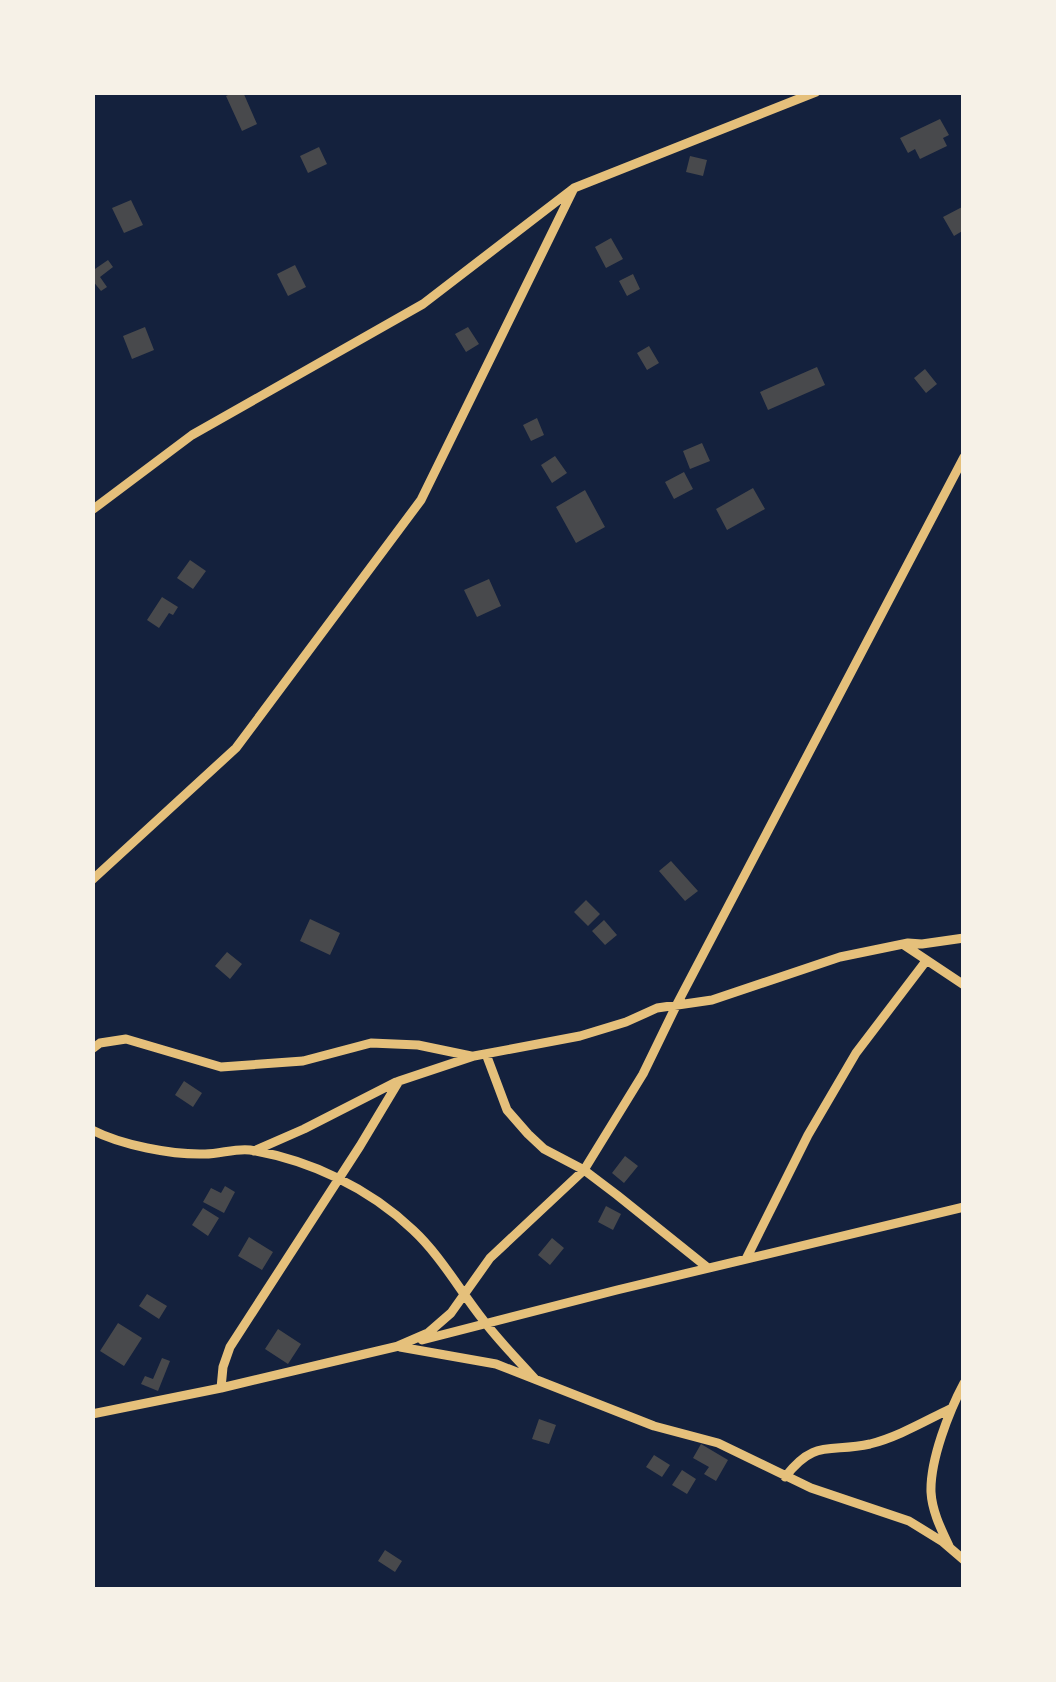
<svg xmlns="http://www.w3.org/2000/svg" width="1056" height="1682" viewBox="0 0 1056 1682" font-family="'Source Sans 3',sans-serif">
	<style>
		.building { fill: #48494c }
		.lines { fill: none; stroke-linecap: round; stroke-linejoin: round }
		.minor { stroke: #e5c07b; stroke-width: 9 }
	</style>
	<rect width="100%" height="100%" fill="#14213d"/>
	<!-- building -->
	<path class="building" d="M234,92H243L257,124L242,131L226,96Z
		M940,119L949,135L943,138L947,146L920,159L915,149L908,153L900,138Z
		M319,147L327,164L308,173L300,156Z
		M690,156L707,160L703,176L686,172Z
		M131,200L143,225L124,233L112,208Z
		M964,206V230L954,236L943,217Z
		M611,238L623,259L606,268L595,247Z
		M108,260L113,267L100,277L107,287L101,291L92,280V271Z
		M295,265L306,287L288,296L277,274Z
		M633,274L640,289L627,296L619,281Z
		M145,327L154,350L132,359L123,336Z
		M468,327L479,344L466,352L455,334Z
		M649,346L659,363L647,370L637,353Z
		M817,367L825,385L768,410L760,392Z
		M925,369L937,384L926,393L914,378Z
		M537,418L544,435L531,441L523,425Z
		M702,443L710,461L690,469L683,451Z
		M555,456L567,473L552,483L541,465Z
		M684,472L693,489L674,499L665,482Z
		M753,488L765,509L727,530L716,509Z
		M585,490L605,527L576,543L556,507Z
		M190,560L206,571L193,589L177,578Z
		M489,579L501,606L477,617L464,590Z
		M162,597L178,607L173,615L169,613L159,628L147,620Z
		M671,861L698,891L685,901L659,871Z
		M586,900L600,914L588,926L574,912Z
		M310,919L340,933L330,955L300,941Z
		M604,920L617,935L605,945L592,931Z
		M227,952L242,964L230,979L215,966Z
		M184,1081L202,1093L193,1107L175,1095Z
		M625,1156L638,1166L624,1183L612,1173Z
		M225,1186L235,1192L224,1213L203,1202L211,1188L221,1193Z
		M606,1206L621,1214L613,1230L598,1222Z
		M203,1208L219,1218L208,1236L192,1225Z
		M249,1237L273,1252L262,1270L238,1256Z
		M552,1238L564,1248L550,1265L538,1255Z
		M147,1294L167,1306L159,1319L139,1306Z
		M118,1323L142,1338L124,1366L100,1351Z
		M278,1329L301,1344L288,1364L265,1349Z
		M162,1358L170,1361L158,1391L141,1384L145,1376L153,1379Z
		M539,1419L556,1425L549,1444L532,1439Z
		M701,1444L728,1460L716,1481L704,1474L709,1467L693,1458Z
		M654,1455L670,1465L662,1477L646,1467Z
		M682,1470L696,1479L687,1494L672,1485Z
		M385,1550L402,1561L395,1572L378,1561Z"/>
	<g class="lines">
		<!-- minor -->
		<path class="minor" d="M92,510L192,435L423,304L574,188L816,92
			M92,880L236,748L421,500L574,188
			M904,945L964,985
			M92,1049L100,1043L126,1039L221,1067L303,1061L371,1043L418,1045L471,1056
			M486,1054L507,1110L528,1134L544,1149L584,1170L617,1195L708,1268
			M92,1130C121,1145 172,1155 205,1154C220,1154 236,1148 250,1150C310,1160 369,1188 413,1230C441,1256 460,1291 484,1321C499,1341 518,1360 535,1379
			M254,1151L304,1129L396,1082
			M746,1259L808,1135L856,1053L926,961
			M422,1340L617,1290L964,1207
			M398,1346L428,1333L451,1313L490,1258L584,1170L643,1074L677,1004L964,457
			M400,1347L496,1364L654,1426L718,1443L811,1488L909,1521L943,1542L964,1560
			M221,1388L223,1367L230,1347L360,1146L399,1081L474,1056L580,1036L626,1022L657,1008L712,1000L840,957L908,943L922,944L964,938
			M92,1414L221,1388L403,1345
			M785,1477C815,1438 830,1453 870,1444C898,1437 925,1421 950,1409
			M949,1546C941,1529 932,1511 931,1492C930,1460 949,1411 964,1383"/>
	</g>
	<!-- border -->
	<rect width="1056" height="1682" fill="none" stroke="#f6f1e7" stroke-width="190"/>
</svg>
